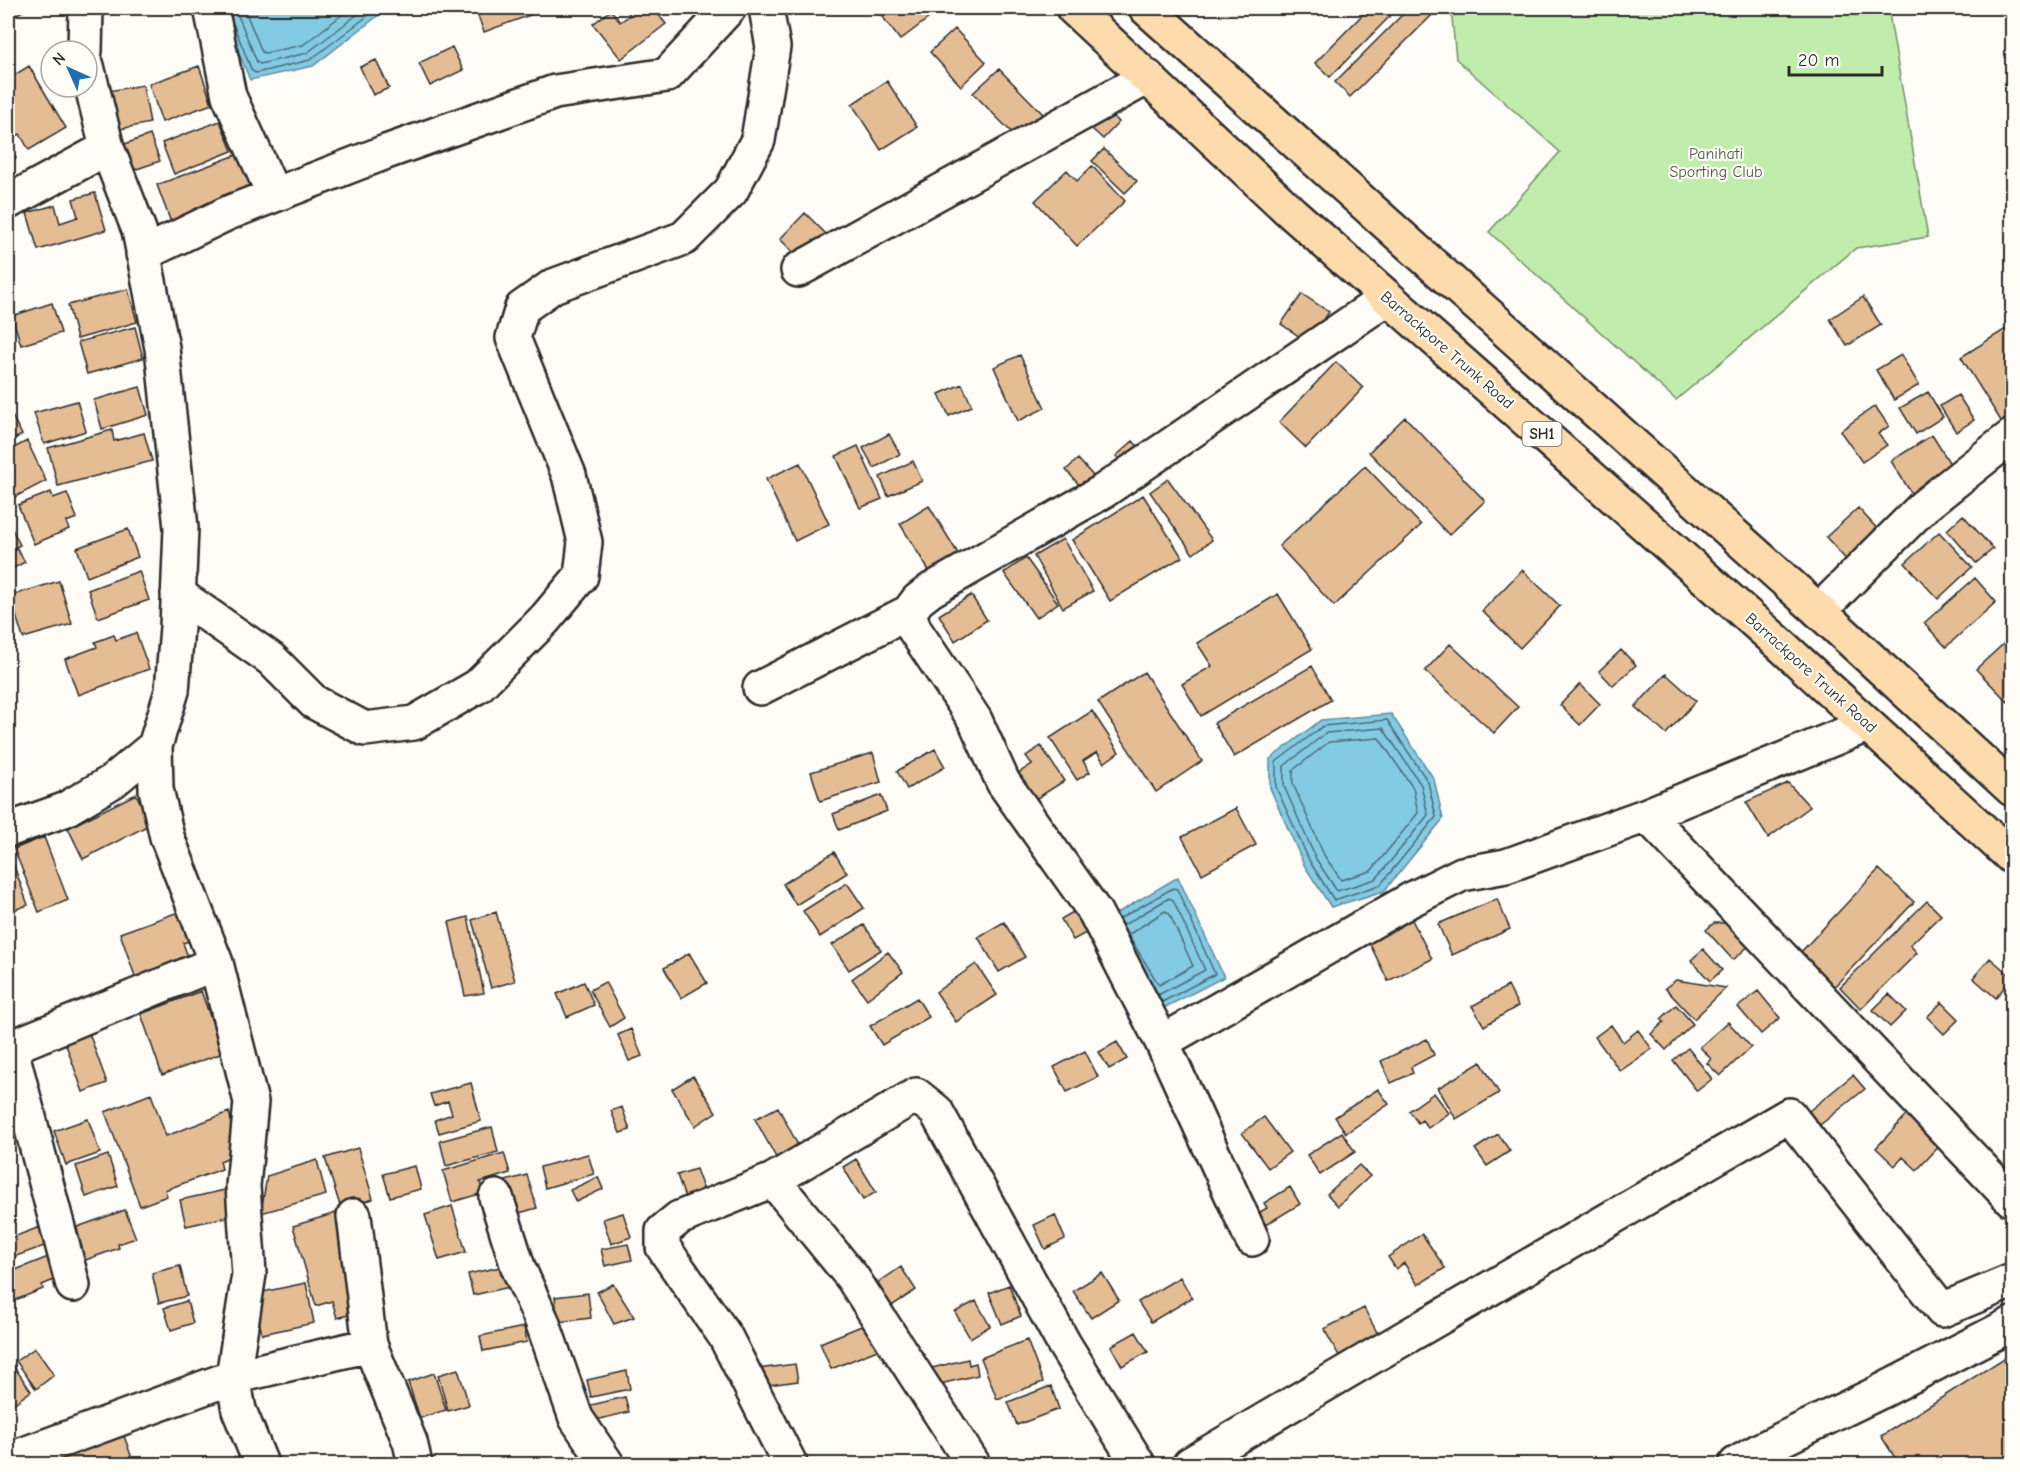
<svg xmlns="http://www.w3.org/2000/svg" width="2020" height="1472" viewBox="0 0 2020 1472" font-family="'Comic Neue',sans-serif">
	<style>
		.green { fill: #c0edab; stroke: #768c6b; stroke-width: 1.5 }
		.water { fill: #83cae4; stroke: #608a9a; stroke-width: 1.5 }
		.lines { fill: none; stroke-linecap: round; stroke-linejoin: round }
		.shore { stroke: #4e6b75; stroke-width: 1.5 }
		.building { fill: #e5bd95; stroke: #2b2b2b; stroke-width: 1.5 }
		.minor-casing { stroke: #2b2b2b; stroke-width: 38 }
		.major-casing { stroke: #2b2b2b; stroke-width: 38 }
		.minor { stroke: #fdfcf7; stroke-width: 33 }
		.major { stroke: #fedbac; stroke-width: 33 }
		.labels { text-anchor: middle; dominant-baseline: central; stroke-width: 4.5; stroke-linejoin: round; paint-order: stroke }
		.shield { fill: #fdfcf7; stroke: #6a6a68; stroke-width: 1.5 }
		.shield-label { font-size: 15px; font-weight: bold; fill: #2b2b2b }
		.park-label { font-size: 16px; fill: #505c4b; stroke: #fdfcf7 }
		.street-label { font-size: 16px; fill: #2b2b2b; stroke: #fdfcf7 }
	</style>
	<rect width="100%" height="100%" fill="#fdfcf7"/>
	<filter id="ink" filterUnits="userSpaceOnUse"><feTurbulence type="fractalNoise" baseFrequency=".0167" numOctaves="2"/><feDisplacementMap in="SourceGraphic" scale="12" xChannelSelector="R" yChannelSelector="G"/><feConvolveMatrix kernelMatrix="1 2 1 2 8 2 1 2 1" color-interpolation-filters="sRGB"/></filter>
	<g filter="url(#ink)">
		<!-- green -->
		<path class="green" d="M1451,8H1888L1928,237L1856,248L1676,400L1489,232L1560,152L1456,59Z"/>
		<!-- water -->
		<path class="water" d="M220,8H388L313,66L250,80Z
			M1391,714L1434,779L1443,819L1384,891L1331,907L1304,865L1270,788V759L1321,720Z
			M1178,877L1224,977L1150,1015L1095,926Z"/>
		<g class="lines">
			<!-- shore -->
			<path class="shore" d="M235,8L257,62L260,64L307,53L366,8
				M244,8L262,52L265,53L303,45L351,8
				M232,21L252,71L256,73L310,60L378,8
				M1387,720L1428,782L1436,817L1380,885L1334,900L1310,862L1276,787V762L1323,726Z
				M1383,728L1421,785L1428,815L1376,879L1337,891L1316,859L1284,786V766L1326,733Z
				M1379,738L1413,788L1418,813L1371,871L1341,880L1324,855L1293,784V770L1329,742Z
				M1165,911L1169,913L1193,966L1159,985L1128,935Z
				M1119,919L1173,888L1177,889L1215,974L1162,1002
				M1122,926L1169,898L1173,900L1205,970L1158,995"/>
		</g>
		<!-- building -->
		<path class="building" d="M8,8H28L14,16L12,13L8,16Z
			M475,8H549L484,32Z
			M624,8H653L666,24L621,59L593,24L611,10L620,22L630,15Z
			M876,8H942L900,40Z
			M1369,8H1398L1330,77L1315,63Z
			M1409,8H1429L1434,13L1350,97L1335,82Z
			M955,29L986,62L961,86L930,52Z
			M452,47L463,70L430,86L419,63Z
			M376,60L389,88L373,95L360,67Z
			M29,66L66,128L29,150L20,134L8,141V79Z
			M199,66L212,104L162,122L149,84Z
			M999,69L1043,114L1018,139L973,93Z
			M887,81L917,127L881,150L852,104Z
			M143,85L150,123L115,130L108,91Z
			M1108,111L1119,122L1103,139L1092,129Z
			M220,121L232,151L174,174L162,143Z
			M150,135L160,161L131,171L122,145Z
			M8,143L16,158L8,163Z
			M1104,149L1137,181L1125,193L1092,161Z
			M239,154L254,194L172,225L157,185Z
			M1092,166L1125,201L1077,246L1035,201L1067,170L1077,181Z
			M95,193L106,230L38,250L27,213L55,205L60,223L78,217L73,199Z
			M805,213L827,235L802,261L780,239Z
			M128,289L137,322L77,339L68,305Z
			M1302,294L1329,312L1309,343L1281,324Z
			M1863,297L1881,325L1847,346L1830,319Z
			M52,303L61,333L21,345L12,316Z
			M2012,325V425L2006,429L1961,357Z
			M135,327L143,358L87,374L78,342Z
			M1020,355L1045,408L1018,421L994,367Z
			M1901,355L1919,385L1894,400L1876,370Z
			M1336,362L1363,388L1306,448L1279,422Z
			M962,384L972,406L949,416L939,394Z
			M140,387L148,415L102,429L94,400Z
			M1928,392L1943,417L1916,434L1900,408Z
			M1958,395L1974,420L1956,432L1940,406Z
			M77,401L86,431L44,444L34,413Z
			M1875,406L1889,426L1878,434L1887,445L1862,462L1840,431Z
			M8,408L22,435L8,442Z
			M1405,417L1485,501L1449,535L1369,452Z
			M112,430L114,441L144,433L152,461L58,486L48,448Z
			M889,434L900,454L874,468L863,448Z
			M1932,435L1954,470L1913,496L1891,461Z
			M27,441L46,481L13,498L8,486V451Z
			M1133,441L1146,455L1129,471L1116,456Z
			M858,446L882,499L860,508L836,456Z
			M1078,459L1094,477L1082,488L1066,470Z
			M913,461L922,481L888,496L880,477Z
			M800,463L829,524L795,541L766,479Z
			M1365,466L1421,525L1334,606L1279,546Z
			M1168,479L1212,540L1193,554L1150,492Z
			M51,492L53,498L67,493L77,518L66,522L69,529L34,544L18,505Z
			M1143,495L1182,557L1110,601L1072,540Z
			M929,506L962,560L933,577L900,524Z
			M1858,508L1882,534L1850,564L1826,537Z
			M1963,515L1993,549L1976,563L1947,530Z
			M10,525L20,545L16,547L25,562L8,571V526Z
			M128,529L138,557L87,577L77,548Z
			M1939,532L1972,567L1938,599L1905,563Z
			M1063,539L1093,591L1063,608L1034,556Z
			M1026,558L1058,603L1036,618L1004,573Z
			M1522,570L1560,606L1520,648L1482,611Z
			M139,571L149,600L98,618L88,590Z
			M1975,578L1996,602L1946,647L1924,623Z
			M59,581L72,624L23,638L10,596Z
			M1278,594L1312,649L1201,716L1182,684L1212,666L1197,643Z
			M971,595L987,620L955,641L939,615Z
			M136,633L149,669L78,695L65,659L97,647L95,642L114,635L116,640Z
			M2011,637L2012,639V697L2008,702L1976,669Z
			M1450,644L1518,707L1494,733L1425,671Z
			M1621,650L1636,665L1613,686L1599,671Z
			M1312,666L1331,700L1234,757L1214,723Z
			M1144,672L1202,761L1156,792L1098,702Z
			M1666,674L1696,701L1666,734L1635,707Z
			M1580,684L1600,704L1580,725L1560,705Z
			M1092,711L1119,752L1104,763L1097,752L1083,761L1090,772L1077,780L1050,738Z
			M1041,746L1064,781L1031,802L1014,776L1032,764L1026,756Z
			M935,749L945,767L907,789L897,771Z
			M873,753L881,782L820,801L811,772Z
			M1788,783L1810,807L1768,838L1746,802Z
			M136,794L151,824L83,859L68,828Z
			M881,795L887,811L839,830L833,814Z
			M1236,808L1256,845L1202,874L1182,837Z
			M44,837L68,900L39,912L14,849Z
			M8,849L28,905L8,912Z
			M834,852L847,873L796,905L783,884Z
			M1879,869L1914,902L1833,988L1798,955Z
			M847,883L864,908L820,937L803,911Z
			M1497,899L1510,929L1452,955L1438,924Z
			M1927,901L1941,915L1910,945L1917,953L1861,1009L1840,987Z
			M1085,905L1097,927L1073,940L1061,919Z
			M184,910L195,939L183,943L191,965L138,985L120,933Z
			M496,912L515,981L491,988L472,920Z
			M468,917L484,993L465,996L449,922Z
			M1411,918L1432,959L1388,981L1368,940Z
			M1004,922L1025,957L999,972L978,937Z
			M1714,923H1732L1751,944L1733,960L1706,930Z
			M864,925L881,950L849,970L832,945Z
			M1703,949L1722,970L1710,981L1691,960Z
			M888,952L903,972L867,999L852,979Z
			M689,953L707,983L681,998L664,968Z
			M1990,958L2012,977L1996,998L1973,978Z
			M976,964L997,995L956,1022L936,992Z
			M1676,980L1726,988L1694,1019L1665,988Z
			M584,982L594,1005L567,1017L557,994Z
			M605,982L624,1018L610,1027L590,990Z
			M1508,986L1518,1006L1484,1026L1472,1006Z
			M201,991L223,1053L162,1075L141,1014Z
			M1758,991L1780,1018L1761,1034L1738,1007Z
			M1889,994L1906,1011L1890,1027L1873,1010Z
			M917,998L929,1017L882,1045L870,1026Z
			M1942,1002L1959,1019L1944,1034L1927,1017Z
			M1676,1005L1693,1024L1666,1050L1651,1034L1664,1022L1661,1019Z
			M1728,1022L1751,1047L1720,1076L1707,1063L1711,1059L1700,1047Z
			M1611,1025L1623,1042L1638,1030L1652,1049L1620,1071L1595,1037Z
			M631,1029L642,1056L629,1061L618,1035Z
			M89,1033L107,1083L83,1092L65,1042Z
			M1427,1039L1434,1055L1411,1067L1413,1073L1391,1083L1381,1061Z
			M1117,1042L1127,1059L1109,1069L1099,1052Z
			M1688,1048L1712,1079L1697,1091L1673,1060Z
			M1085,1051L1098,1077L1067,1092L1054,1067Z
			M1481,1062L1499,1093L1456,1119L1438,1088Z
			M1853,1075L1865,1089L1815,1129L1804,1115Z
			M693,1076L716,1112L695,1126L672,1089Z
			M471,1083L481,1121L439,1133L435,1120L452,1114L448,1101L434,1106L430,1094Z
			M1378,1089L1389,1104L1346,1133L1335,1117Z
			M1434,1093L1449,1113L1428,1128L1422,1120L1418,1123L1409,1111Z
			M151,1094L166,1136L229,1112L239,1153L220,1161L222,1169L165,1190L167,1196L140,1206L105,1112Z
			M622,1107L630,1130L620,1133L611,1111Z
			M778,1107L801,1151L779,1163L755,1119Z
			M1914,1107L1947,1138L1917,1170L1903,1157L1895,1166L1876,1148Z
			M1264,1117L1290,1152L1268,1168L1242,1133Z
			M88,1119L100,1153L66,1165L54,1131Z
			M492,1127L498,1152L446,1166L440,1141Z
			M1342,1132L1355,1152L1320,1175L1307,1155Z
			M1498,1134L1510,1151L1487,1166L1475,1149Z
			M358,1148L373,1199L341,1209L325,1158Z
			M504,1153L510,1173L480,1182L483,1193L452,1202L443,1171Z
			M588,1154L594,1174L545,1188L540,1167Z
			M108,1155L118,1186L86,1197L76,1166Z
			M856,1159L876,1192L863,1200L843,1167Z
			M317,1160L326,1195L261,1213L267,1176Z
			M1359,1165L1370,1176L1338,1206L1327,1194Z
			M415,1166L421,1189L390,1197L383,1174Z
			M696,1169L708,1202L689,1209L677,1175Z
			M527,1175L537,1208L512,1215L502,1182Z
			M598,1177L603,1189L576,1202L570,1190Z
			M1290,1187L1300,1204L1262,1227L1255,1215L1267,1208L1264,1203Z
			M225,1190L231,1216L186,1226L180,1200Z
			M452,1206L466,1252L439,1260L425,1215Z
			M125,1210L136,1238L118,1244L119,1248L77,1263L66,1231Z
			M336,1213L358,1292L346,1296L351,1314L337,1318L332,1301L316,1306L293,1226Z
			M623,1213L631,1237L611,1244L603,1219Z
			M1055,1215L1065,1239L1045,1249L1034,1225Z
			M40,1227L47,1245L8,1259V1239Z
			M1422,1234L1445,1268L1418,1285L1404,1263L1396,1269L1388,1257Z
			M628,1244L632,1260L605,1266L601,1249Z
			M53,1255L61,1277L42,1285L43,1289L8,1303V1273Z
			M180,1266L187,1296L159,1303L152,1273Z
			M505,1266L510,1287L473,1295L468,1274Z
			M901,1267L916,1290L884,1311L869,1289Z
			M1102,1273L1119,1300L1091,1318L1073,1291Z
			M1180,1277L1192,1298L1151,1322L1138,1302Z
			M306,1283L314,1323L262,1334L253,1294Z
			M613,1284L634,1317L614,1324L597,1292Z
			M1009,1285L1021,1316L1002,1324L989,1293Z
			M588,1293L591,1318L558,1322L555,1297Z
			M187,1301L193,1323L171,1330L164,1308Z
			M976,1301L990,1326L970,1338L955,1312Z
			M1364,1308L1380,1338L1341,1359L1324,1329Z
			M871,1322L882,1348L831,1369L820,1343Z
			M524,1327L527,1342L483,1351L480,1336Z
			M1136,1332L1148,1352L1122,1366L1111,1346Z
			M1027,1340L1043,1382L997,1399L981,1358Z
			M35,1348L54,1375L36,1389L16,1361Z
			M2012,1353V1464H1899L1881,1436Z
			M968,1359L969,1365L976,1363L978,1375L936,1385L932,1368Z
			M10,1361L31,1391L12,1405L8,1398V1363Z
			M795,1364L798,1381L761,1386L758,1369Z
			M458,1369L469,1405L448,1411L438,1375Z
			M627,1371L630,1389L591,1397L587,1380Z
			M434,1373L446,1410L420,1418L408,1382Z
			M1051,1386L1059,1409L1017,1425L1008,1402Z
			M625,1397L629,1412L587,1422L583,1407Z
			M123,1433L134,1464H62L59,1454Z"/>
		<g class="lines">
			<defs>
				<path id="minor" d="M211,8L229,96L274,195
					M85,51L86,8
					M87,66L107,148L139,230L162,348L181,528L177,627L172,691L155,746L156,789L167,837L216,963L251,1102L243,1186L249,1274L233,1377L239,1410L261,1464
					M8,202L107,148
					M143,254L228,213L386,152L555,92L667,75L729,8
					M798,270L1148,77
					M1387,298L1102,492L931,590L918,600L909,612L914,629L975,720L1003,782L1095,912L1162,1042L1410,900L1462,874L1506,866L1647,815L1867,725
					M178,594L271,659L314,702L365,729L414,723L478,686L545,619L581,576L585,542L569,475L513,338L522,308L553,286L684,238L731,191L758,140L773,47L766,8
					M1819,611L1924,506L2012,436
					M760,688L909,612
					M1647,815L2012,1200
					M8,830L64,810L113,781L155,746
					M1162,1042L1252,1239
					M773,1180L916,1095L936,1111L1064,1344L1138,1464
					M496,1197L518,1267L542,1321L576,1418L607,1464
					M354,1216L370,1345L410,1442L415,1464
					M73,1285L12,1053L19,1044L216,963
					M8,1460L233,1377L370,1345
					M790,1464L725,1336L663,1247V1231L679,1218L773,1180L852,1277L973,1464
					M1190,1464L1363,1362L1789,1115L1942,1310L2012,1281
					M1736,1464L1762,1449L1880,1392L2012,1324"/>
				<path id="major" d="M1073,8L1292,213L1781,645L2012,857
					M1146,8L1819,611L2012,789"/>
			</defs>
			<!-- minor casing -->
			<use href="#minor" class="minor-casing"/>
			<!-- major casing -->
			<use href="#major" class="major-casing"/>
			<!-- minor -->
			<use href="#minor" class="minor"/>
			<!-- major -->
			<use href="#major" class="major"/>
		</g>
	</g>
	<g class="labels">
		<!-- shield labels -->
		<rect class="shield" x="1522.5" y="422" width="39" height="24" rx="4.5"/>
		<g class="shield-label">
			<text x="1542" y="434">SH1</text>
		</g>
		<!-- park labels -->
		<g class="park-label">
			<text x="1716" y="154">Panihati<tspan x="1716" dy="18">Sporting Club</tspan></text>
		</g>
		<!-- street labels -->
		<g class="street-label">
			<text transform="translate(1447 350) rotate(41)">Barrackpore Trunk Road</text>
			<text transform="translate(1811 673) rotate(42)">Barrackpore Trunk Road</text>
		</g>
	</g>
	<!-- margin -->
	<rect width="2020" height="1472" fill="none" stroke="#fdfcf7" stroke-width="30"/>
	<rect x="15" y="15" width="1990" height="1442" fill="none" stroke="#2b2b2b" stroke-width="2" filter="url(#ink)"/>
	<!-- north arrow -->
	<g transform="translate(69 69) rotate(315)"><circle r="28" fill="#fdfcf7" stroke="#a9a8a5" stroke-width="1.5"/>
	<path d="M0-4.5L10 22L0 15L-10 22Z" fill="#1f6fb2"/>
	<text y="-9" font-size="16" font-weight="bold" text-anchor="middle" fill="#2b2b2b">N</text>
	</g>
	<!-- scale -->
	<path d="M1789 66v9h93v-9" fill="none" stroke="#2b2b2b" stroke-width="3"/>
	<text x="1798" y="66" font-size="18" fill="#2b2b2b" stroke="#fdfcf7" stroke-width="4.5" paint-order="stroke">20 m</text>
</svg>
